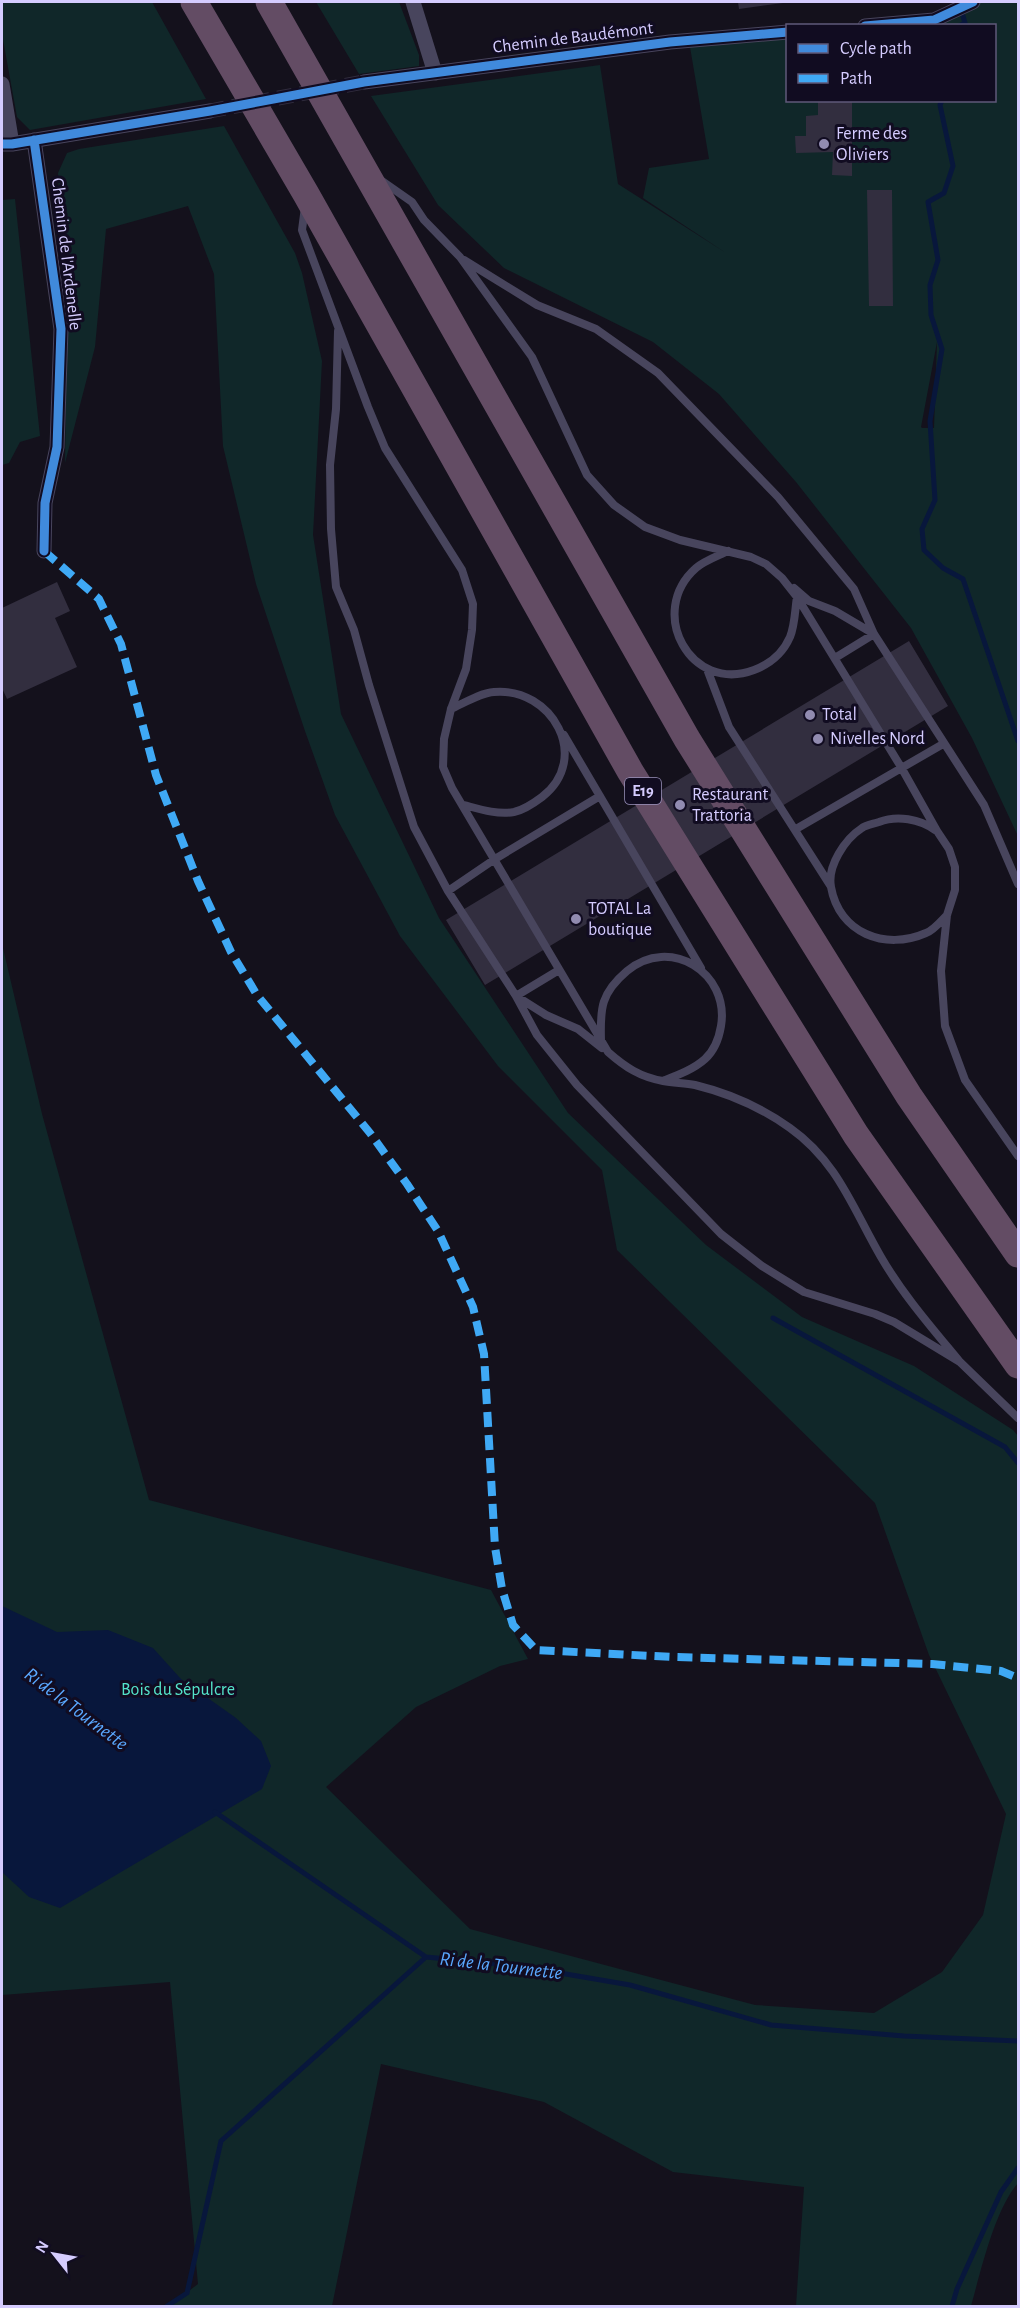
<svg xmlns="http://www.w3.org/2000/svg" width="1020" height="2308" viewBox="0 0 1020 2308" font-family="'Alegreya Sans',sans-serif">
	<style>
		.green { fill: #102729; fill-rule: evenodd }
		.water { fill: #08173c }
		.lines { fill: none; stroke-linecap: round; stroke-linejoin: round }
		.stream { stroke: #08173c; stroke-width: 5 }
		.building { fill: #322e3f }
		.minor-tunnel { stroke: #312d3e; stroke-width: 15; stroke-dasharray: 15 8; stroke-linecap: butt }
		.service { stroke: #48455d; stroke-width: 8 }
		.minor { stroke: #48455d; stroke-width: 15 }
		.motorway { stroke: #634c64; stroke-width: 27 }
		.quiet { stroke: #3fa9f5; stroke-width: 8; stroke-dasharray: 15 8; stroke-linecap: butt }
		.cycleway-casing { stroke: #110c21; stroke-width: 13 }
		.cycleway { stroke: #408adc; stroke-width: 9 }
		.poi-dot { fill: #918bb0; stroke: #110c21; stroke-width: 2 }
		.labels { text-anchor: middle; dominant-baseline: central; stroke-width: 6; stroke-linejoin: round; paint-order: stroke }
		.shield { fill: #110c21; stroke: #9a92bc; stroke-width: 1.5 }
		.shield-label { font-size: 16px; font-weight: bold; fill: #d5ccff }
		.street-label { font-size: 18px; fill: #d5ccff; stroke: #110c21 }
		.poi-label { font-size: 18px; fill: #d5ccff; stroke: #110c21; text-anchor: start }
		.park-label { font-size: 18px; fill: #54e3c9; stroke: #110c21 }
		.water-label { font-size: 20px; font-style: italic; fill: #5aa8ff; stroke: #110c21 }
	</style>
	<rect width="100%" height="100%" fill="#14111c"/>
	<!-- green -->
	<path class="green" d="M2,2H152L206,99L30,130L17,117L2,34Z
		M316,2H399L419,55V66L359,74Z
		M973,2H1018V836L972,738L911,628L796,482L719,394L653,342L504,268L438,205L371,96L600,65L618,184L726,253L643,198L649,168L709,159L690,47L787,34L788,100H994V26L849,25L955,12ZM937,342L934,428H922L921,427Z
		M224,126L295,253L302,273L322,361L313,535L341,714L439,918L568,1113L706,1245L802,1317L914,1366L1013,1430L1018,1436V2183C994,2211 981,2271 971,2306H796L804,2187L673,2172L544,2102L381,2064L332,2306H169L198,2284L170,1982L2,1995V944L42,1114L149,1500L491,1590L528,1659L500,1666L416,1707L326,1787L470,1929L755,2005L874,2013L942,1972L983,1915L1006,1814L929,1655L875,1503L617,1250L602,1170L498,1066L400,936L335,815L305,731L256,584L223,446L214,274L188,206L106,229L95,347L65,463L67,332L58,173L67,153L79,149Z
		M15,199L40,436L20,442L9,463L2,465V200Z"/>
	<!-- water -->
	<path class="water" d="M2,1606L57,1632L108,1630L153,1648L181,1679L236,1718L261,1741L271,1766L262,1789L60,1908L29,1897L2,1872Z"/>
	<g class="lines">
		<!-- stream -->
		<path class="stream" d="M959,26L965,23L963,16
			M942,100L940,105L953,166L944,193L928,202L938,260L930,285L931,315L942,349L930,421L935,500L922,529L924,550L943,568L963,579L1018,741
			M773,1318L1005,1447L1018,1463
			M215,1812L426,1957L519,1966L630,1985L771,2025L904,2036L1018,2041
			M167,2306L187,2293L221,2141L426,1957
			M952,2306L957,2289L1001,2192L1018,2168"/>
	</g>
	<!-- building -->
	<path class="building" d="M738,2H783V3L739,9Z
		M818,100H852V176L832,175L833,152L796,153L795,136H806V116L818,115Z
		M867,190H892L893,306H869Z
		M57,582L70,611L55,618L77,667L7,699L2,688V608Z
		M909,641L948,706L485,985L446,920Z"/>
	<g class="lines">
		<!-- minor-tunnel -->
		<path class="minor-tunnel" d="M210,111L364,82"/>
		<!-- service -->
		<path class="service" d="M382,181L412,202L424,220L460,257L532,357L587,475L614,505L645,527L680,540L751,557L766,564L782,578L797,597L901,767L937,831L949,849L955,867V890L947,915L941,971L945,1026L965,1080L1018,1156
			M305,207L302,230L368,407L385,448L462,570L473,604L472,630L466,669L451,709L444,739L443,767L452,788L608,1052C625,1067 640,1077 663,1081C674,1083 685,1083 695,1085C728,1093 762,1108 790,1128C838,1162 853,1209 881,1257C903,1295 932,1328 960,1362
			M464,260L537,305L596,329L658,373L778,497L854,589L874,634L984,805L1018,884
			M338,331L336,409L330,465L331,529L336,587L354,630L369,685L414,827L448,891L516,996L537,1035L577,1085L721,1234L762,1266L804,1292L875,1314L894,1322L960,1362L1018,1418
			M728,551C718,556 704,561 696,568C646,612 691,694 754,670C770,664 783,653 790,637C795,625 795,609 797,597
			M794,588L809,601L835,611L874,634L835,658
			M707,669L729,727L830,885
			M451,709C464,703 480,693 494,692C552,687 592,758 542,797C534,803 524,810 514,812C497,815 479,809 464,805
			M564,735L701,968
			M796,829L943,744
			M935,830C920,819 897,815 879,822C873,824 866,825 862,828C845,839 827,866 831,887C839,933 885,951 926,933C934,930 941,921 947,915
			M448,891L495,859L600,796
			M559,970L516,996L546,1015L578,1029L602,1048
			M601,1040C600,1008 601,993 627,971C670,935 730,973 721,1026C719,1038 715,1050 705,1059C694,1069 678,1075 665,1080"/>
		<!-- minor -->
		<path class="minor" d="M413,2L435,73
			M865,26L934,20L973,2
			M364,82L670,42L788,32
			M2,84L12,144
			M34,140L61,329L57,447L45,503L44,551
			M2,144H12L210,111"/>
		<!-- motorway -->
		<path class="motorway" d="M194,2L306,194L630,771L856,1135L1018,1365
			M269,2L687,739L909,1096L1018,1254"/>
		<!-- quiet -->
		<path class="quiet" d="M44,551L99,599L121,644L156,775L198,881L231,952L257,995L370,1133L407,1184L438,1231L473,1307L484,1354L495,1547L502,1589L513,1625L536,1650L673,1657L932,1664L1001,1671L1018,1678"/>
		<defs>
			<path id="cycleway" d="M865,26L934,20L973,2
				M34,140L61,329L57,447L45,503L44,551
				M2,144H12L210,111L364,82L670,42L788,32"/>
		</defs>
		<!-- cycleway casing -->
		<use href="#cycleway" class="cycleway-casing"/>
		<!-- cycleway -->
		<use href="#cycleway" class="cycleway"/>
	</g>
	<!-- markers -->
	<g class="poi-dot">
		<circle cx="824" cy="144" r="6"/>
		<circle cx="810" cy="715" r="6"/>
		<circle cx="818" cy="739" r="6"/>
		<circle cx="680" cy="805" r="6"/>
		<circle cx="576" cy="919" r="6"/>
	</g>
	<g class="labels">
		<!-- shield labels -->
		<rect class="shield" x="625" y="778" width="36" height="26" rx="4.5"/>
		<g class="shield-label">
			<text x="643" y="791">E19</text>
		</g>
		<!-- street labels -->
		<g class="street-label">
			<text transform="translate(573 38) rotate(-7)">Chemin de Baudémont</text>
			<text transform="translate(66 254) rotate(83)">Chemin de l'Ardenelle</text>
		</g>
		<!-- poi labels -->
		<g class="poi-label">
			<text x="836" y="134">Ferme des<tspan x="836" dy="21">Oliviers</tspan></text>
			<text x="822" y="715">Total</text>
			<text x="830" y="739">Nivelles Nord</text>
			<text x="692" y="795">Restaurant<tspan x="692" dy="21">Trattoria</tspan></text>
			<text x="588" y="909">TOTAL La<tspan x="588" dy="21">boutique</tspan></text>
		</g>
		<!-- park labels -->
		<g class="park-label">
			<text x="178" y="1690">Bois du Sépulcre</text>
		</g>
		<!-- water labels -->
		<g class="water-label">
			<text transform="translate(76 1709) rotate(37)">Ri de la Tournette</text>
			<text transform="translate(501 1966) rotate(7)">Ri de la Tournette</text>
		</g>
	</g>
	<!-- border -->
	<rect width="1020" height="2308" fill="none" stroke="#d5ccff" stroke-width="6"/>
	<!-- legend -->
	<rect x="786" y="24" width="210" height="78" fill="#110c21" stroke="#5f597a" stroke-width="1.5"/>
	<rect x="798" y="44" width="30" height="9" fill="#408adc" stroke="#5f597a" stroke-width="1.5"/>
	<text x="840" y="54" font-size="18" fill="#d5ccff">Cycle path</text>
	<rect x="798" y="74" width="30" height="9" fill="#3fa9f5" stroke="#5f597a" stroke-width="1.5"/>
	<text x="840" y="84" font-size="18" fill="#d5ccff">Path</text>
	<!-- north arrow -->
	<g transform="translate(54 2254) rotate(301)" stroke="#110c21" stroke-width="4.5" paint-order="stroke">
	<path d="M0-4.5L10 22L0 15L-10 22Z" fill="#d5ccff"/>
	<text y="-9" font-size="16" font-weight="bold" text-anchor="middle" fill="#d5ccff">N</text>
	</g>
</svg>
